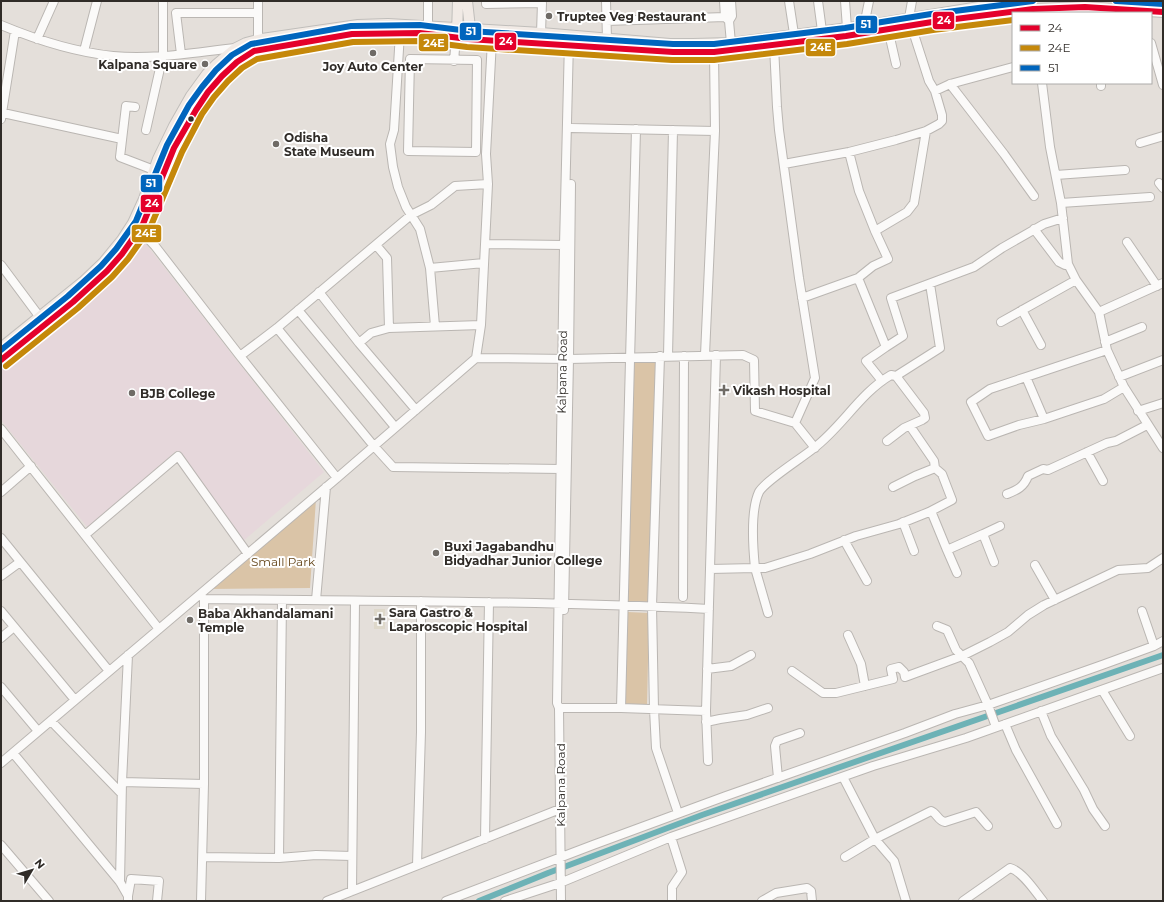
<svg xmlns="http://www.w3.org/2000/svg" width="1164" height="902" viewBox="0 0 1164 902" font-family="Montserrat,sans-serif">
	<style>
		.education { fill: #e6d7db }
		.medical { fill: #ded8ca }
		.green { fill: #dac4a7 }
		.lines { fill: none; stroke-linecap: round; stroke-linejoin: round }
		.canal { stroke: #6db2b6; stroke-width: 6 }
		.minor-casing { stroke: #bab6b2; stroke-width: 10 }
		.major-casing { stroke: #c0bebb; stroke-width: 12 }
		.minor { stroke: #fbfaf9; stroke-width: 8 }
		.major { stroke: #f1eae5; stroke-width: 10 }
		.bus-1-casing { stroke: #fff; stroke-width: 9 }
		.bus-2-casing { stroke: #fff; stroke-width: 9 }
		.bus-3-casing { stroke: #fff; stroke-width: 9 }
		.bus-1 { stroke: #e4002b; stroke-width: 6 }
		.bus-2 { stroke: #c5880a; stroke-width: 6 }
		.bus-3 { stroke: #0065bd; stroke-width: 6 }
		.poi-dot { fill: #6f6b66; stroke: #fff; stroke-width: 1.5 }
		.bus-dot { fill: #302c28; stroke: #fff; stroke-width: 1.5 }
		.labels { text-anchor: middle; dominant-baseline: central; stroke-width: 4; stroke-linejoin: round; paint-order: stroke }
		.poi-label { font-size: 12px; font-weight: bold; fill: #302c28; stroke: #fff; text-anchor: start }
		.street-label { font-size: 12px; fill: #302c28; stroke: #fff }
		.park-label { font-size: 12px; fill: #644519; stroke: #fff }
		.line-badge { stroke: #fff; stroke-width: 1.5 }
		.badge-label { font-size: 11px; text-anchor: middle; font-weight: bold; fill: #fff }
	</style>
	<rect width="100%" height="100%" fill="#e4dfda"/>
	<!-- education -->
	<path class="education" d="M142,239L324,472L242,542L176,451L88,528L1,420V365L112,273Z"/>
	<!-- medical -->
	<path class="medical" d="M374,609H385V629H374Z"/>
	<!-- green -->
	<path class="green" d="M633,362L656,363L649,604L627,603Z
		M316,499L310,588L209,589Z
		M627,612L649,613L647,706L625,705Z"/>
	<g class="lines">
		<!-- canal -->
		<path class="canal" d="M479,901L548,873L702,815L1163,655"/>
		<defs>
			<path id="minor" d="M258,1V13
				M428,1V26
				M486,1V4L542,3L541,33
				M606,1L607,39
				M724,1L725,17L729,21L731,43
				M789,1L794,34
				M818,1L822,31
				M845,1L847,28
				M909,18L912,1
				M606,21L725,17
				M729,21L732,16L731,1
				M1,25C37,40 74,52 113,56C154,60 196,52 236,48L242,57
				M864,26L869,1
				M888,29L896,64
				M400,33L394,130L390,144L393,167L398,187L406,207L420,229L430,268L435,326
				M37,39L54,1
				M1151,43L1163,85
				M84,51L97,1
				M181,54L176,13H258V40
				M410,59L477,60L476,152L408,151Z
				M454,61L456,37
				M1042,83L1050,147L1061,203L1068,264L1076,280L1099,312L1107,350L1124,387L1163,448
				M950,84L1004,154L1034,196
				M1101,86V83
				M935,91L950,84L1013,67
				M135,107L126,106L120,157L154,170
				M3,113L122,139
				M1,119L15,31
				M571,128L715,131
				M146,130L163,55V1
				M1140,143L1163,136
				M784,164L849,152L896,140L926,131L939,124L942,121V115L935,91L929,81L911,25
				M1056,175L1125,170
				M1159,183L1163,188
				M488,184L486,154L492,40
				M1061,203L1150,197
				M136,226L155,246L240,356L337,478
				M1034,229L1059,262L1065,265L1068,264
				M875,231L907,212L914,203L926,131
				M1127,242L1157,286
				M485,244L564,245
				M376,245L387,258L389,328
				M1,265L39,316
				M430,268L484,263
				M858,278L886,347L903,336L891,298L974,267L1002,248L1044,224L1063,218
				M319,292L359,343L416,410
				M802,298L858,278L873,266L888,259L875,231L859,191L849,152
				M298,310L395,427
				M1022,310L1041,345
				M1099,312L1163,283
				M1001,322L1076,280
				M277,328L373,445L393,467L561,469
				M1105,342L1142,327
				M359,343L371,333L389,328L481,325
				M705,355L715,131L714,52
				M660,356L652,606L654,709L656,748L678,813
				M668,356L673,130
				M476,358L569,359L743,355L754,360L755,411L795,423L815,378L799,278L779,130L777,107L774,46
				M1026,377L1107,350
				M1119,377L1163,360
				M882,381L866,361L886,347
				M1138,411L1163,403
				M1044,419L1026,377L990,389L971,402L988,436L1019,425L1044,419L1104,399L1124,387
				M795,423L815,448
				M1,429L159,629
				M887,441L904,428L922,420L925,418L924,413L896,376
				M1087,452L1103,481
				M893,487L915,476L935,468L934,461L910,426
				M1,492L31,466
				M1007,494C1017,490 1024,487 1028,476L1043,469L1048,470L1107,443L1116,441L1147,425
				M931,511L947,550L983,534L994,562
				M903,522L914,551
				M983,534L1000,526
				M85,535L178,456L248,554
				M1,538L109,671
				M844,540L867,581
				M947,550L957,573
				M1035,565L1055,600
				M710,569L755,568C753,548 750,511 759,492C765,481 802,458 814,448C842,427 860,393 891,375L896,376L940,348L930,284
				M1,576L20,562
				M683,597L684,356
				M204,599C373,601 541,601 709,609
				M316,600L326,487
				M564,610L569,359L571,184
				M1,611L75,700
				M1142,611L1154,646
				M768,613L755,568H765L810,554L856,536L899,524L929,512L952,500L942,474L935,468
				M937,626L947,630L956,650L969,663L988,705L996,727
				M848,635L861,664L865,686
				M1,638L14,627
				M707,669L731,666L751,655
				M792,671L823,693H836L893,679L891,669L899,667L904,672L905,677L962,656L990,642L1008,632L1028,615L1044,605L1118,570L1148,568L1163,558
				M1,687L38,731
				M1102,690L1130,736
				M559,708H621L706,711
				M621,708L636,129
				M1041,711L1051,736L1084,790L1093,809L1105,826
				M51,721L121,793
				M706,722L720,719L747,715L768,708
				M1005,724L1016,750L1057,824
				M13,753L120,882L128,896V901
				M708,761L706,711L716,355
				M1,763L337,478L476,358L481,325L488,184L455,186L431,205L411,215L277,328L240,356
				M843,777L875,839L894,861L906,901
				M778,778L775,746L777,741L800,733
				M122,782L204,784
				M671,837L682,872L672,887V901
				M485,839L489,602
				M1,845L49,901
				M203,857L279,858L316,855L352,856
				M845,857L875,839L931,811C937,813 938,821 945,822L976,812L988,826
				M279,858L282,600
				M417,865L421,732V601
				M120,882L122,782L128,655
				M352,891L355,601
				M128,896L131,879L159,881L157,901
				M201,901L204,784V599L202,597
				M327,901L560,809
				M446,901L593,845L726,796L905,733L955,714L988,705L1102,665L1154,646L1163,641
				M505,901L560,883L671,837L873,766L966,738L1163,668
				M561,901L559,708L557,703L564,245L569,41
				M762,901L776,893L807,888L811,891L812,901
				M963,901L1010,868C1022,871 1035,891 1043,901"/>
			<path id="major" d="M467,1L470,28L469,35
				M1134,1L1163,3
				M457,35L458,1
				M1,348L83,282L104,262L122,240L133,223L144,199L158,159L174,126L191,96L207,74L217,64L236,48L246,43L262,39L358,25L388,24L541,33L670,44H693L731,43L864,26L1015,1
				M1,360C48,322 101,286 136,236C147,221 151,203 158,186C177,139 207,75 254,51L352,34L379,33H420L468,39L673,52H714L846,36L932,22L1033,9L1085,7L1163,12"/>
		</defs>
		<!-- minor casing -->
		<use href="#minor" class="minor-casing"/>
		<!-- major casing -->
		<use href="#major" class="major-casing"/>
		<!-- minor -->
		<use href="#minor" class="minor"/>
		<!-- major -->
		<use href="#major" class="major"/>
		<defs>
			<path id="bus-1" d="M1,360L73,302L107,271L122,254L143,224L174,148L196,110L208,92L222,76L237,62L254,51L352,34L420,33L468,39L673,52H714L846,36L932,22L1033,9L1085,7L1163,12"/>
			<path id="bus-2" d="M6,366L78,308L112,277L128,259L150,228L182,152L202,114L214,97L228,81L242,68L257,59L353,42L420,41L467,47L672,60H714L847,44L933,30L1013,20"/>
			<path id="bus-3" d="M1116,1L1163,4
				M1,350L68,296L101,266L116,249L136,221L167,145L189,105L202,87L216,70L232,55L251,44L351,26L420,25L469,31L673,44H714L845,28L931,14L1033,1"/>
		</defs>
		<!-- bus-1 casing -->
		<use href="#bus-1" class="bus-1-casing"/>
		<!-- bus-2 casing -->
		<use href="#bus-2" class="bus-2-casing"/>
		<!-- bus-3 casing -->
		<use href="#bus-3" class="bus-3-casing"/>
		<!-- bus-1 -->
		<use href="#bus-1" class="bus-1"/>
		<!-- bus-2 -->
		<use href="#bus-2" class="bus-2"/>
		<!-- bus-3 -->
		<use href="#bus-3" class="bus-3"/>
	</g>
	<!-- markers -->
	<g class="poi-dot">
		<circle cx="549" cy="16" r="4"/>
		<circle cx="373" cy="53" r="4"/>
		<circle cx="205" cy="64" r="4"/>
		<circle cx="276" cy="144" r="4"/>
		<path d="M722 384h4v4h4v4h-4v4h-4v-4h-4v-4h4z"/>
		<circle cx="132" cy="393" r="4"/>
		<circle cx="436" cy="553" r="4"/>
		<path d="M378 613h4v4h4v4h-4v4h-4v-4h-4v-4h4z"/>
		<circle cx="190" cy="620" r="4"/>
	</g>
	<circle class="bus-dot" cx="191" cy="119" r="3.5"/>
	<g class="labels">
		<!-- poi labels -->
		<g class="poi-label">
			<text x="557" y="16">Truptee Veg Restaurant</text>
			<text x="197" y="64" text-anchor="end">Kalpana Square</text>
			<text x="373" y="66" text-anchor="middle">Joy Auto Center</text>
			<text x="284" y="137">Odisha<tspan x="284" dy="14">State Museum</tspan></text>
			<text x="733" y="390">Vikash Hospital</text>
			<text x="140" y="393">BJB College</text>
			<text x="444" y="546">Buxi Jagabandhu<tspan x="444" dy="14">Bidyadhar Junior College</tspan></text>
			<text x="389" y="612">Sara Gastro &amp;<tspan x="389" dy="14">Laparoscopic Hospital</tspan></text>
			<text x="198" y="613">Baba Akhandalamani<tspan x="198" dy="14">Temple</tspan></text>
		</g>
		<!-- street labels -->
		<g class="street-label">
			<text transform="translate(562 372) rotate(-89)">Kalpana Road</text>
			<text transform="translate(560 785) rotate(-90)">Kalpana Road</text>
		</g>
		<!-- park labels -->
		<g class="park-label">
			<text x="283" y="561">Small Park</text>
		</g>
	</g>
	<g class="line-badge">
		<rect x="932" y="11" width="23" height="19" rx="4" fill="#e4002b"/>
		<rect x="855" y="15" width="23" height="19" rx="4" fill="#0065bd"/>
		<rect x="459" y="22" width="23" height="19" rx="4" fill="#0065bd"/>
		<rect x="494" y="32" width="23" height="19" rx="4" fill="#e4002b"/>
		<rect x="418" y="33" width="31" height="19" rx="4" fill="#c5880a"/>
		<rect x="805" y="38" width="31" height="19" rx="4" fill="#c5880a"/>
		<rect x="140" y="174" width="23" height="19" rx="4" fill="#0065bd"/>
		<rect x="140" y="194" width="23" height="19" rx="4" fill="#e4002b"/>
		<rect x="131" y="224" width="31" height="19" rx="4" fill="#c5880a"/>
	</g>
	<g class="badge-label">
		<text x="944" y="24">24</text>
		<text x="866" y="28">51</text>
		<text x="471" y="35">51</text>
		<text x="506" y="45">24</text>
		<text x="434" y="47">24E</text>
		<text x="821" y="51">24E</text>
		<text x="151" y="187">51</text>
		<text x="152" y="207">24</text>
		<text x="146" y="237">24E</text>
	</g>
	<!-- border -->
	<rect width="1164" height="902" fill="none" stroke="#302c28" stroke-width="4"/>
	<!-- legend -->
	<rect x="1012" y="12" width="140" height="72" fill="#ffffff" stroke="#acaba9"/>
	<rect x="1020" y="25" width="20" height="6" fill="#e4002b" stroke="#acaba9"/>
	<text x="1048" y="32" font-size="12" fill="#302c28">24</text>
	<rect x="1020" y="45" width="20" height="6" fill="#c5880a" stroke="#acaba9"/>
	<text x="1048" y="52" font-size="12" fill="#302c28">24E</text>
	<rect x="1020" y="65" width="20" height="6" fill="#0065bd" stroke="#acaba9"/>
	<text x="1048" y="72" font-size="12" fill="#302c28">51</text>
	<!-- north arrow -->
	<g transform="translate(32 870) rotate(52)" stroke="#ffffff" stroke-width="3" paint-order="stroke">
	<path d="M0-3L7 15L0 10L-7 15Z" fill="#302c28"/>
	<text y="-6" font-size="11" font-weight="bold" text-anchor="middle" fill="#302c28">N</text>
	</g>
</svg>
